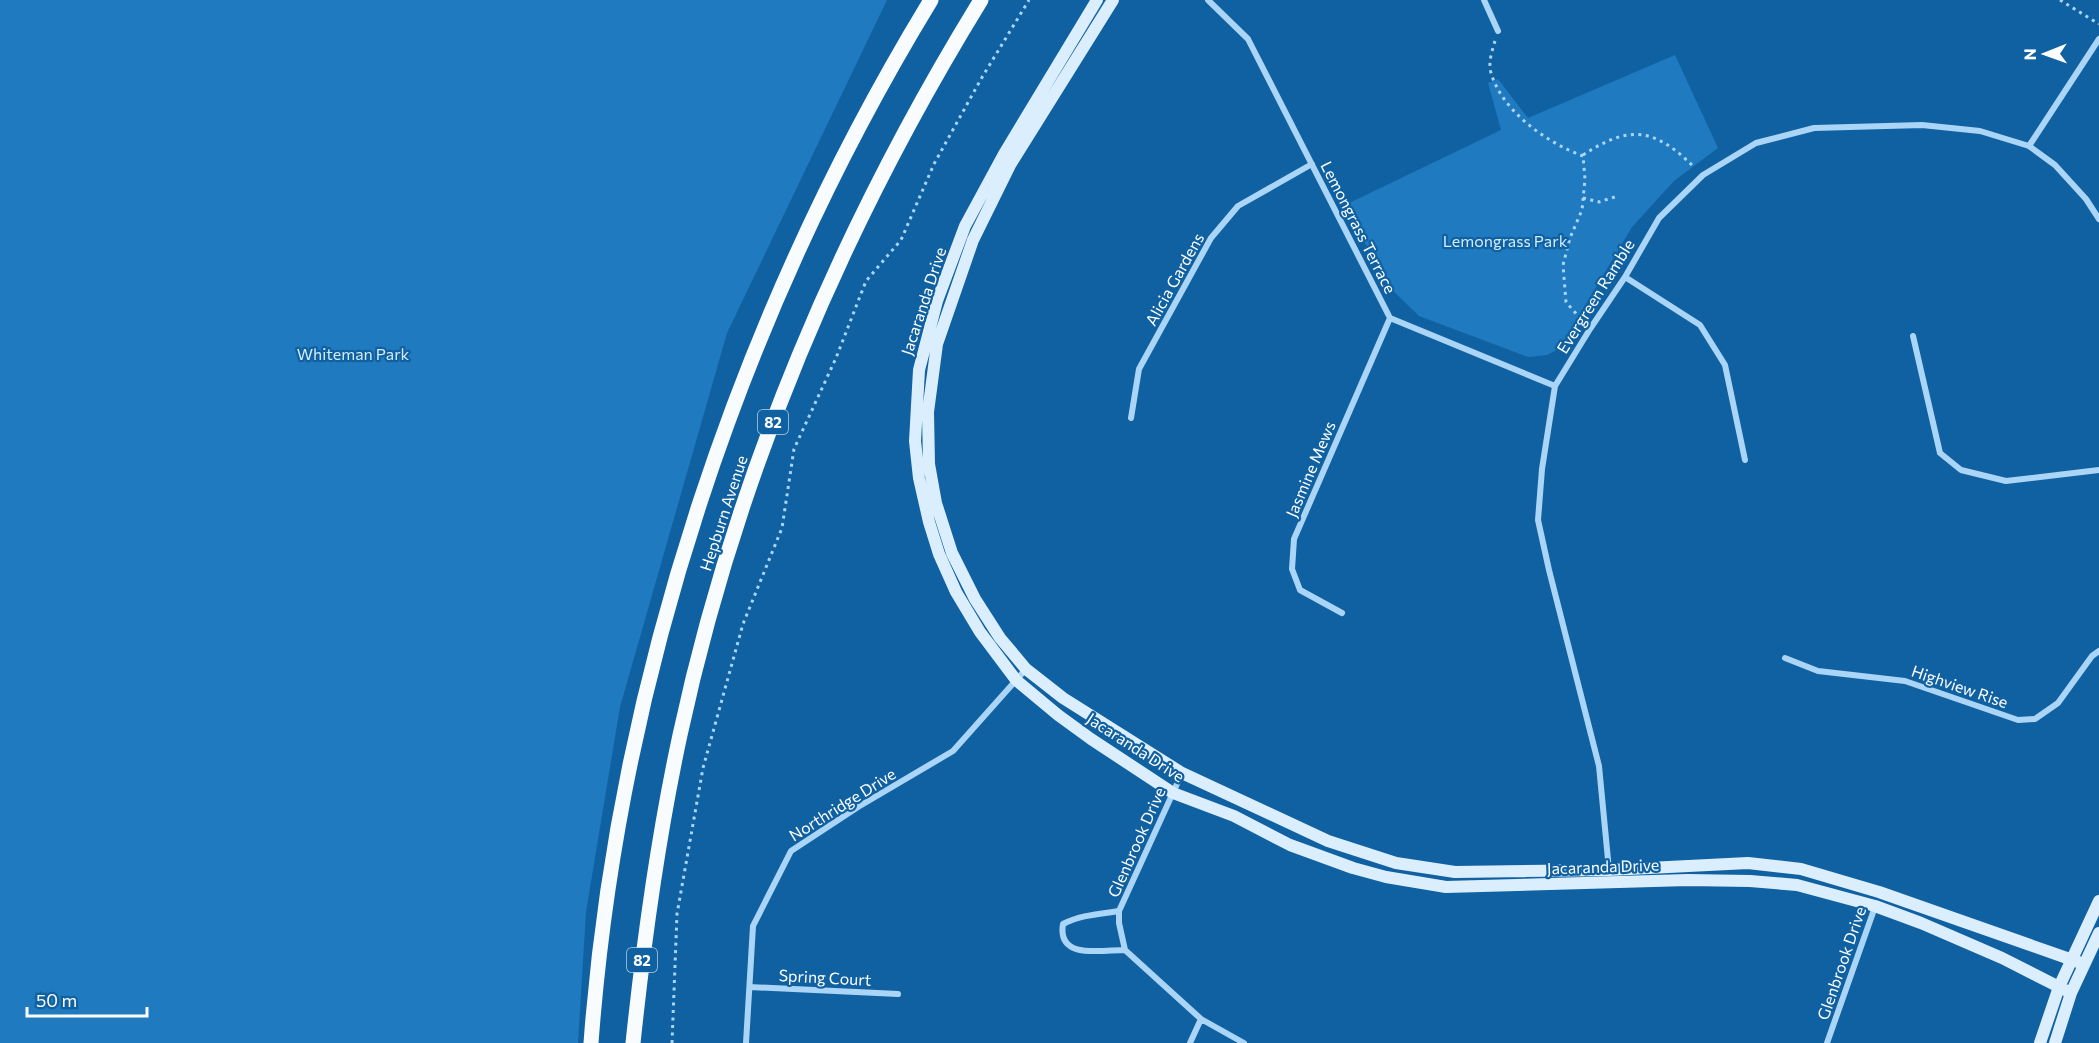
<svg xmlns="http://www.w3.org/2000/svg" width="2099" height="1043" viewBox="0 0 2099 1043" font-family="Commissioner,sans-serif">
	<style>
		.green { fill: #1f7abf }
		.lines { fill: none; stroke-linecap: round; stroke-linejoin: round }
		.path { stroke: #aad5f6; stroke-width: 3; stroke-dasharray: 3 4.5; stroke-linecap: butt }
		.street { stroke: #aad5f6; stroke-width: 6 }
		.secondary { stroke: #dbeefe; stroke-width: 12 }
		.primary { stroke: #f8fcff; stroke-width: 15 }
		.labels { text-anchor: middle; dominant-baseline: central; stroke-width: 4.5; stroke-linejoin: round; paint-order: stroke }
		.shield { fill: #1061a2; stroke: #b7d0e3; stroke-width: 1.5 }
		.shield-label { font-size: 15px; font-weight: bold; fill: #fff }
		.street-label { font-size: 16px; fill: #fff; stroke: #1061a2 }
		.park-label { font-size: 16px; fill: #d3ecfe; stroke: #1061a2 }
	</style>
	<rect width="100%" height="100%" fill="#1061a2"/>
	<!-- green -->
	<path class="green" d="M0,0H887L727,333L620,707L586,912L578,1043H0Z
		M1675,55L1718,148L1674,181L1632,227L1559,349L1547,355L1528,357L1419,316L1387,285L1345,205L1501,130L1488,83L1498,79L1528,118Z"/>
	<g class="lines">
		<!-- path -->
		<path class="path" d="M2060,0L2099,24
			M1495,41C1492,51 1488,62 1491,73C1502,111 1547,143 1583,156L1585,179L1582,210L1570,238L1563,265L1566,302L1584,323
			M1583,155C1630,124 1655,128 1695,168
			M1583,198L1599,202L1618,196
			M672,1043L677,914L703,768L743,624L782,528L794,449L836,358L866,281L901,240L934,164L981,79L1029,0"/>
		<!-- street -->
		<path class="street" d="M1208,0L1248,39L1390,318L1555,386
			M1484,0L1498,31
			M2029,146L2099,39
			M1625,277L1700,325L1725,365L1745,460
			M1913,336L1940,453L1961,470L2006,481L2099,470
			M1131,418L1139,369L1211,238L1238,206L1312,164
			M1342,613L1300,590L1292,569L1294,539L1390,318
			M1785,658L1818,671L1905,681L2018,720L2035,719L2058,703L2092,656L2099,651
			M1182,773L1119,911V923L1125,950L1201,1019L1244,1043
			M1609,870L1599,766L1549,570L1538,520L1542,469L1555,386L1590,329L1625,277L1659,218L1703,175L1756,143L1814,128L1922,125L1980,131L2029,146L2055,165L2086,199L2099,219
			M1119,911C1100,914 1080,915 1063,924C1057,960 1101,950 1125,950
			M750,987L898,994
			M746,1043L753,926L791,851L858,807L953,751L1026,669
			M1190,1043L1201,1019
			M1827,1043L1876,904"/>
		<!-- secondary -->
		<path class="secondary" d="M1097,0L1004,154L965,226L937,301L919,370L915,441L919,478L929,522L939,554L956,592L980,632L1016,680L1058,715L1091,739L1173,793L1234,816L1290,845L1353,868L1386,877L1446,887L1688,880L1750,881L1797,885L1875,906L1921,923L2002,958L2071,993
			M1113,0L1010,165L973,240L937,344L928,412L929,464L936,503L952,553L975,599L1000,638L1026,669L1063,698L1182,773L1328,841L1396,863L1455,872L1609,870L1748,863L1801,869L1879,892L2084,964
			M2040,1043L2059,987L2099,901
			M2055,1043L2071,993L2099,933"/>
		<!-- primary -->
		<path class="primary" d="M591,1043C618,680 742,310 931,0
			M633,1043C644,939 658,837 680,735C736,475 842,226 981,0"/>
	</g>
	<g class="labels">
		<!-- shield labels -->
		<g class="shield">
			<rect x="758" y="410" width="30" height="24" rx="4.5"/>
			<rect x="627" y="948" width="30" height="24" rx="4.5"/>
		</g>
		<g class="shield-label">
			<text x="773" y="422">82</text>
			<text x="642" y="960">82</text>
		</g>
		<!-- street labels -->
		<g class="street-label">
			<text transform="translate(1359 227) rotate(63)">Lemongrass Terrace</text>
			<text transform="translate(1174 279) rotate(-61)">Alicia Gardens</text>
			<text transform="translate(1595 296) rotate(-58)">Evergreen Ramble</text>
			<text transform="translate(923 301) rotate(-72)">Jacaranda Drive</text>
			<text transform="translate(1310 469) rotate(-67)">Jasmine Mews</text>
			<text transform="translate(723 513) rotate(-72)">Hepburn Avenue</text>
			<text transform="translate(1960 686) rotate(19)">Highview Rise</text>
			<text transform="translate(1136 747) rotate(33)">Jacaranda Drive</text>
			<text transform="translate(842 804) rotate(-32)">Northridge Drive</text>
			<text transform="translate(1136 842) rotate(-66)">Glenbrook Drive</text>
			<text transform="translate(1603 866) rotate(-2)">Jacaranda Drive</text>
			<text transform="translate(1841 963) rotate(-71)">Glenbrook Drive</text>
			<text transform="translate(825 977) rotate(3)">Spring Court</text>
		</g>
		<!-- park labels -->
		<g class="park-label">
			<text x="1505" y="240">Lemongrass Park</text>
			<text x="353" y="353">Whiteman Park</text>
		</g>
	</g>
	<!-- north arrow -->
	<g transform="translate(2045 54) rotate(269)" stroke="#1061a2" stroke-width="4.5" paint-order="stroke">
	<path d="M0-4.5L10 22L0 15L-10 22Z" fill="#ffffff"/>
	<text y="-9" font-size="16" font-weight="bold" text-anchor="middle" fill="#ffffff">N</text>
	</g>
	<!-- scale -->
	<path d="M27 1007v9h120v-9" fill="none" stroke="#ffffff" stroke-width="3"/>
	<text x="36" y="1007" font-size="18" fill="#ffffff" stroke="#1061a2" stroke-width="4.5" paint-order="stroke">50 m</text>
</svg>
